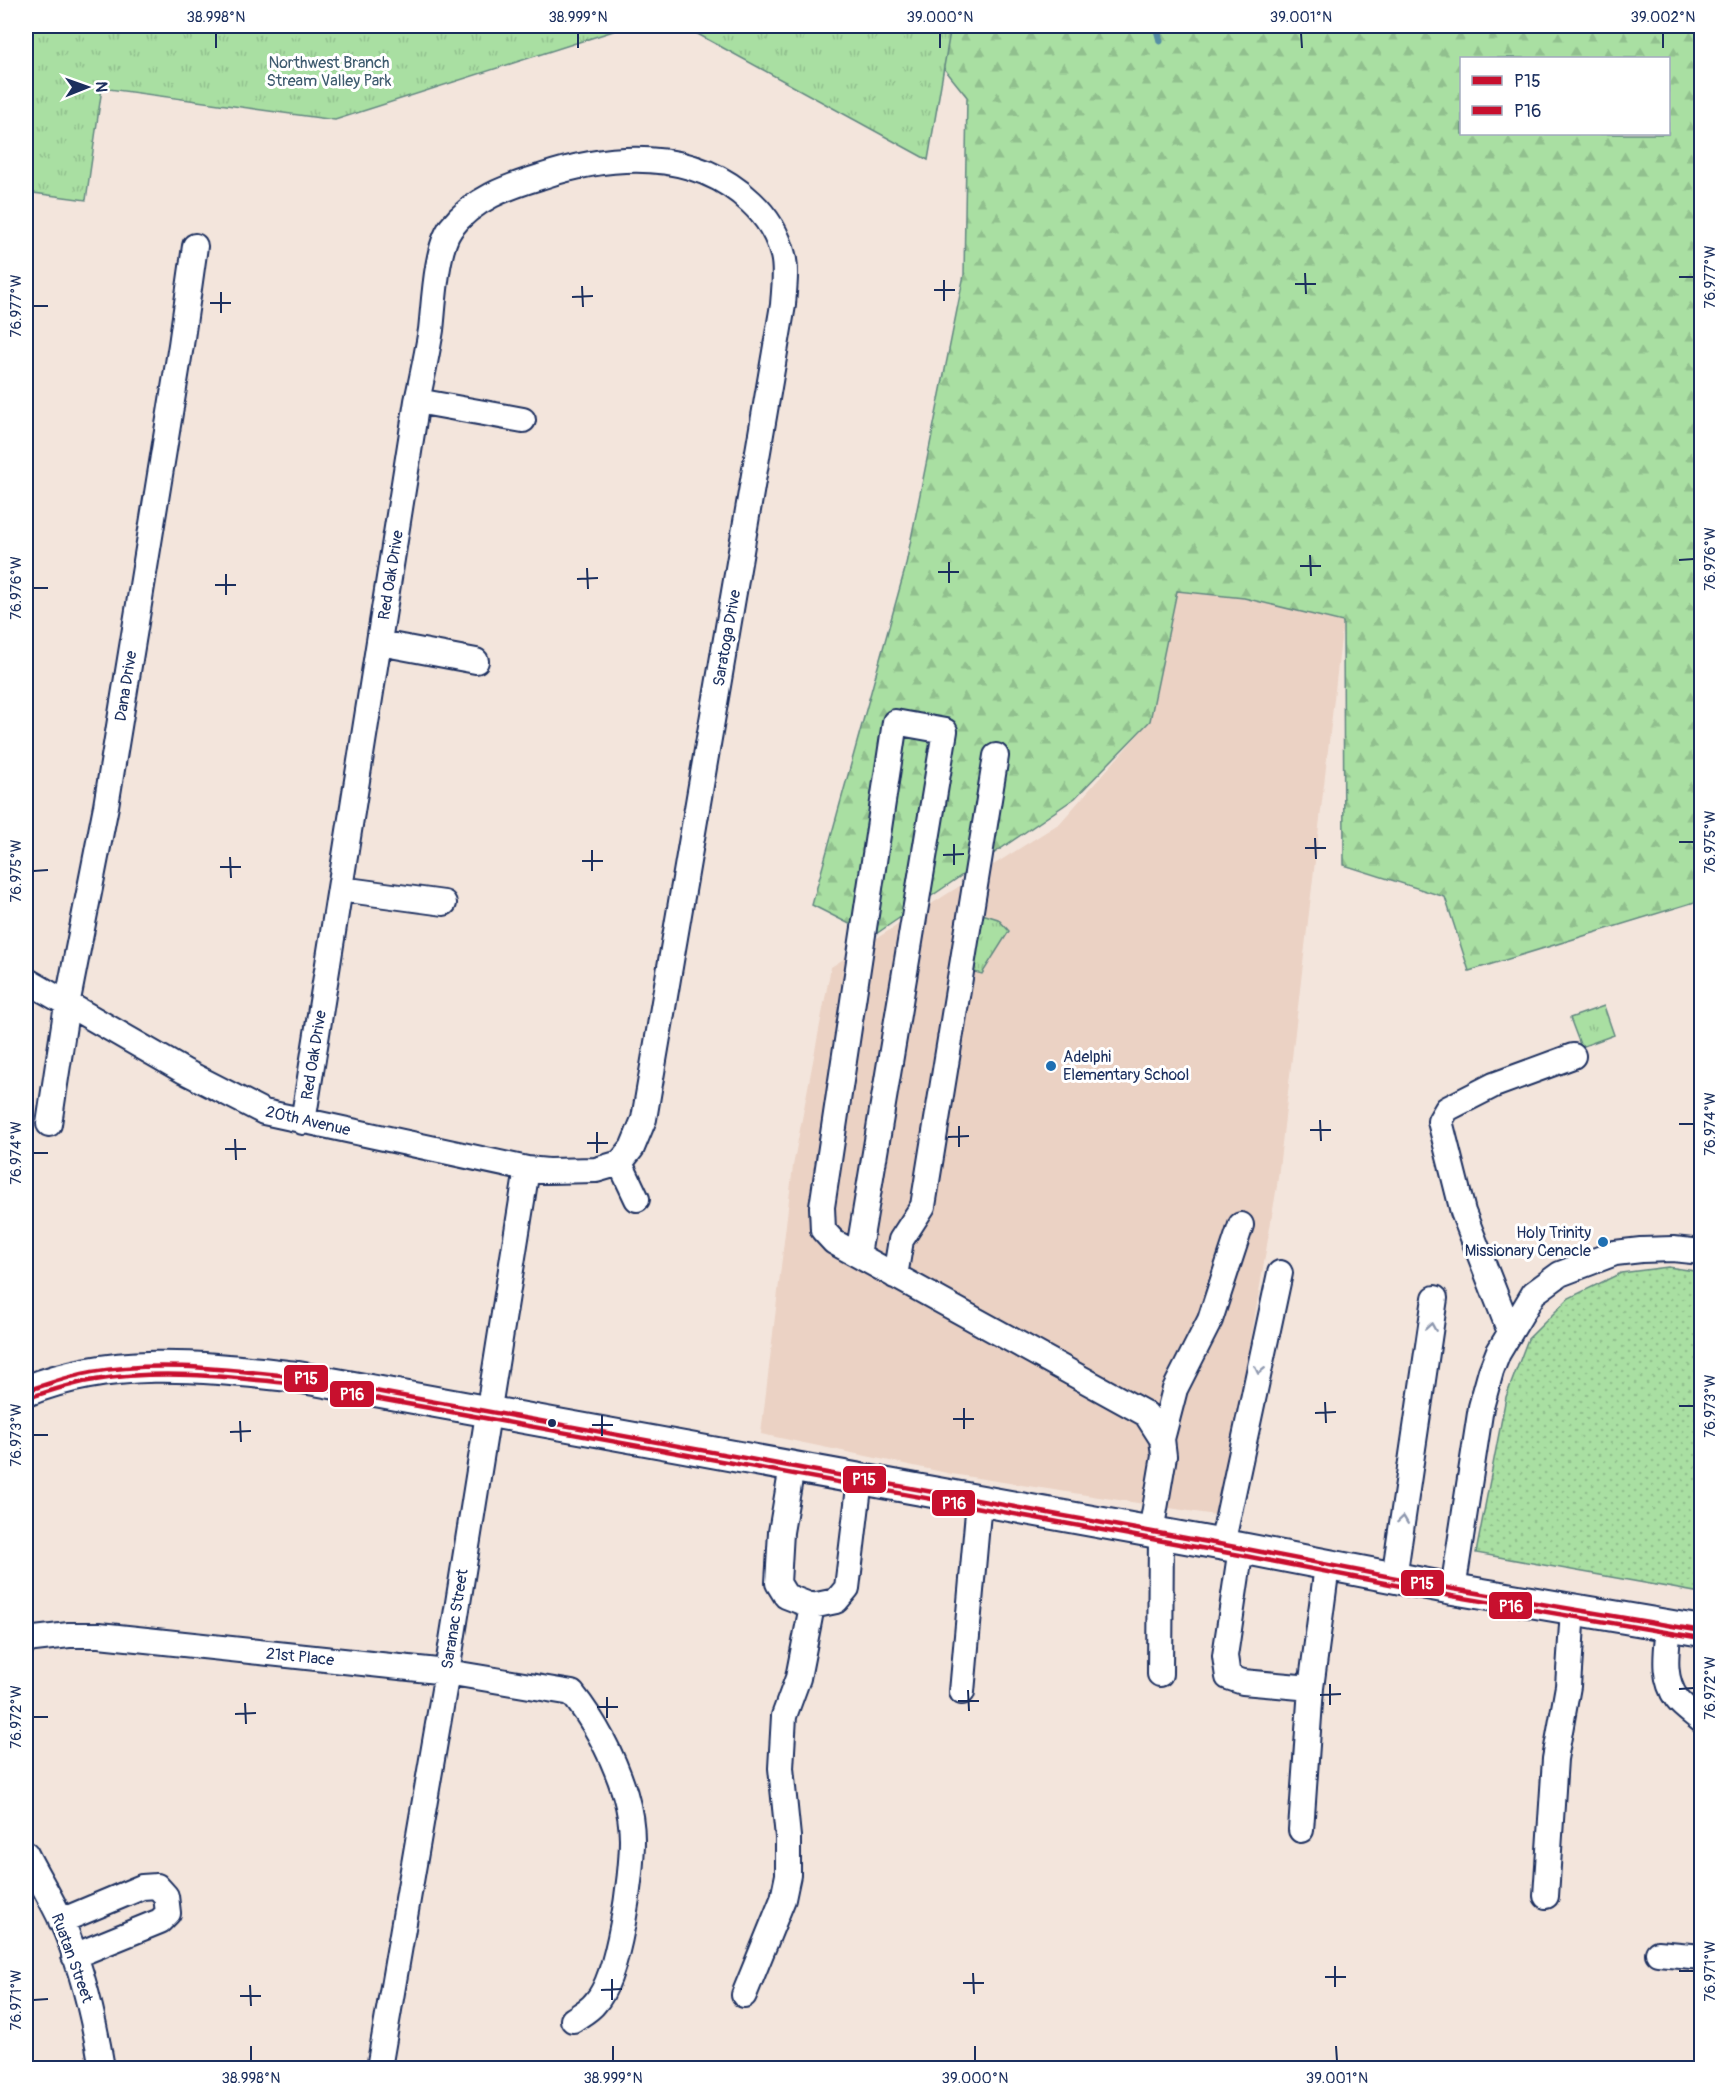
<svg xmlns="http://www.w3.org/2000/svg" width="1727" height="2094" viewBox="0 0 1727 2094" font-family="Pangolin,sans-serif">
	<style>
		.built { fill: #ebd2c4 }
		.grass { fill: url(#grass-dots); stroke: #628780; stroke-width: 1.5 }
		.forest { fill: url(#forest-firs); stroke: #628780; stroke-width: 1.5; fill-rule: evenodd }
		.park { fill: url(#park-tufts); stroke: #628780; stroke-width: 1.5 }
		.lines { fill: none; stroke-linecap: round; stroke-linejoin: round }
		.stream { stroke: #568fa5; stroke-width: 7 }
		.minor-casing { stroke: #1b2f5e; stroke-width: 28 }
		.major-casing { stroke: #1b2f5e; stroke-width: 34 }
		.minor { stroke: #fff; stroke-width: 24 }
		.major { stroke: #fff; stroke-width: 30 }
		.bus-1-casing { stroke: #fff; stroke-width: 9 }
		.bus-2-casing { stroke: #fff; stroke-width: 9 }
		.bus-1 { stroke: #c8102e; stroke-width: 4.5 }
		.bus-2 { stroke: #c8102e; stroke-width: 4.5 }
		.oneway { stroke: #8d97ae }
		.ticks { fill: none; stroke: #1b2f5e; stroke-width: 2 }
		.poi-dot { fill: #1f6fb2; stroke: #fff; stroke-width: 2 }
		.bus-dot { fill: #1b2f5e; stroke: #fff; stroke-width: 2 }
		.labels { text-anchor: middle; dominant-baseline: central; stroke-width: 6; stroke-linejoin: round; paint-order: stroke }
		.park-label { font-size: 16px; fill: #3e5b6f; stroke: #fff }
		.street-label { font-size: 16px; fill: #1b2f5e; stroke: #fff }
		.poi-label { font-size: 16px; fill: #1b2f5e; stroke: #fff; text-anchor: start }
		.line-badge { stroke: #fff; stroke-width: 2 }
		.badge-label { font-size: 16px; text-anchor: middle; font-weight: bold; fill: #fff }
		.neatline { fill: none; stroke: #1b2f5e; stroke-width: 2 }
		.ticks-label { font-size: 15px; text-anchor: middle; fill: #1b2f5e }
	</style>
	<defs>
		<pattern id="grass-dots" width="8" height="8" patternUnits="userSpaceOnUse" patternTransform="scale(1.5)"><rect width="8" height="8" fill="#a9dfa2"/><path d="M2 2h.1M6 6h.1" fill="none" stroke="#91c08e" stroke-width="1.8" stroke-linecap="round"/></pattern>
		<pattern id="forest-firs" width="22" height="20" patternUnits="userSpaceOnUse" patternTransform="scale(1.5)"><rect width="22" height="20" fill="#a9dfa2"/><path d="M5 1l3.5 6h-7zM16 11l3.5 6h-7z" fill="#91c08e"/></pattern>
		<pattern id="park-tufts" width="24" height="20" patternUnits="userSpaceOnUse" patternTransform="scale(1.5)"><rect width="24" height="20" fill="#a9dfa2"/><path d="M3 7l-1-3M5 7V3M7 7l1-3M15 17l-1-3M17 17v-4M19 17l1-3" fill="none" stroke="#91c08e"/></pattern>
	</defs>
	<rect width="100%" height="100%" fill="#f3e5dc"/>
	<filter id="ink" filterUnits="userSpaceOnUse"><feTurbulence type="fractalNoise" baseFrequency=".0167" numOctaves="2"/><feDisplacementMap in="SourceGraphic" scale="12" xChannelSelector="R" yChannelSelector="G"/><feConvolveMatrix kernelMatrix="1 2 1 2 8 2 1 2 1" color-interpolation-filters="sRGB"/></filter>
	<g filter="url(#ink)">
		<!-- built -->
		<path class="built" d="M1177,591L1244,598L1343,622L1277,1186L1221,1516L952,1474L761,1434L793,1166L831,967L1060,823L1150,721Z"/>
		<!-- grass -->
		<path class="grass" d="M1668,1267L1701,1272V1593L1476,1553L1506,1397L1528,1339L1569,1298L1621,1273Z"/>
		<!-- forest -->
		<path class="forest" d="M910,26H1701L1702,882L1695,902L1469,971L1445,897L1344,865L1343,622L1244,598L1177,591L1150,721L1075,798L873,936L812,905L905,569L964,275L967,97ZM1462,58H1668V134H1462Z"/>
		<!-- park -->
		<path class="park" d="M26,26H629L335,120L102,88L86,200L26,192Z
			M683,26H951L928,160Z
			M979,913L998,919L1009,931L982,974L963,969Z
			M1604,1006L1614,1035L1581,1047L1570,1018Z"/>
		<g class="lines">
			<!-- stream -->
			<path class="stream" d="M1156,26L1160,41"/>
			<defs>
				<path id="minor" d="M417,401L523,420
					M380,643L476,661
					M341,889L444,903
					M26,980L184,1071L264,1112L527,1169L548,1171L596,1170L620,1163
					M303,1122L417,401C422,378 427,354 431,330C434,304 436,248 451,228C473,199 507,187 540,177C609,154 694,147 751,202C766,216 778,235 783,255C787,271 784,289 783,305L644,1119L632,1148L620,1163L637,1199
					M49,1124L67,1005L106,806L141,592L181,345L195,246
					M858,1255L945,731L895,722L822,1207L823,1230L834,1242L1146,1414L1162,1439L1164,1456L1151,1532
					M895,1276L901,1240L923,1206L996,756
					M1510,1332L1463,1212L1440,1121L1447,1109L1494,1085L1573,1056
					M1162,1439L1175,1389L1210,1320L1241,1225
					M792,1467L781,1532L778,1583L786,1596L812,1606L836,1601L847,1588L860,1479
					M1222,1545L1280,1273
					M1241,1548L1225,1656L1228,1677L1243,1682L1311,1688L1327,1566
					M1394,1578L1435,1298
					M1453,1589L1481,1407L1491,1371L1498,1353L1534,1293L1560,1274L1615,1253L1641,1250L1673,1249L1702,1252
					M1669,1625C1667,1650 1661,1677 1677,1699C1683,1707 1694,1714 1702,1721
					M26,1640L69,1635H99L447,1672L572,1693C595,1722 614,1759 625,1794C629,1808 632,1826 632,1840C632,1875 619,1978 595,2003C590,2010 580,2015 573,2020
					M1160,1674L1161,1534
					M962,1692L979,1501
					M1301,1830L1311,1688
					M26,1854C37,1876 51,1898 61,1920C82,1966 94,2019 102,2068
					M1546,1896L1555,1759L1568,1686L1573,1609
					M61,1921L142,1887L157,1886L166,1896L168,1913L160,1921L74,1956
					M1658,1953L1702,1957
					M744,1995L783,1899L788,1875V1837L781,1768L784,1716L798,1678L812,1606
					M379,2068L447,1672L527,1169"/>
				<path id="major" d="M26,1391C115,1355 205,1367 298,1377L1241,1548L1453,1589L1702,1631"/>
			</defs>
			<!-- minor casing -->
			<use href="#minor" class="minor-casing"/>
			<!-- major casing -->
			<use href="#major" class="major-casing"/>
			<!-- minor -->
			<use href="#minor" class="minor"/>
			<!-- major -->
			<use href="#major" class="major"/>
			<defs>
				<path id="bus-1" d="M26,1391C48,1384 69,1376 92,1372C160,1360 230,1370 298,1377L1241,1548L1453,1589L1702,1631"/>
				<path id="bus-2" d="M28,1398C50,1391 72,1383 95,1380C162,1369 230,1377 297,1384L1240,1555L1452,1596L1701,1638"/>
			</defs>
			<!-- bus-1 casing -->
			<use href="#bus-1" class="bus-1-casing"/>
			<!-- bus-2 casing -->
			<use href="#bus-2" class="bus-2-casing"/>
			<!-- bus-1 -->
			<use href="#bus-1" class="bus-1"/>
			<!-- bus-2 -->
			<use href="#bus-2" class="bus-2"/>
		</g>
		<!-- one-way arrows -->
		<defs><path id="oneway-chevron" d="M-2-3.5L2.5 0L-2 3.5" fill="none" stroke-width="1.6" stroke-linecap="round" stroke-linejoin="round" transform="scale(1.5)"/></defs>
		<g class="oneway">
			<use href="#oneway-chevron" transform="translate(1431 1327) rotate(-81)"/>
			<use href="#oneway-chevron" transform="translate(1259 1370) rotate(102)"/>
			<use href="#oneway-chevron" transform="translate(1403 1520) rotate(-82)"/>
		</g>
	</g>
	<!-- ticks -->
	<path class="ticks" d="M216,33V48M578,33V48M940,33V48M1301,33L1302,48M1663,33V48M1305,273L1306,294M1679,277H1694M944,280V301M1295,284H1316M582,286L583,307M934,290H955M221,292V313M572,297L593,296M210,303H231M33,306H48M1310,555L1311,576M1679,560L1694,559M949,562V583M1300,566H1321M587,568L588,589M938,572H959M226,574V595M577,579L598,578M215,585H236M33,588H48M1315,838L1316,859M1679,842H1694M954,844V865M1305,848H1326M592,850V871M943,855L964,854M230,857L231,878M582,861H603M220,867H241M33,871L48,870M1320,1120L1321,1141M1679,1124H1694M959,1126V1147M1310,1130H1331M597,1132V1153M948,1137L969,1136M235,1139L236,1160M587,1143H608M225,1149H246M33,1153H48M1325,1402L1326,1423M1679,1406H1694M964,1408V1429M1315,1413L1336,1412M602,1415V1436M953,1419H974M240,1421L241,1442M592,1425H613M230,1432L251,1431M33,1435H48M1330,1684V1705M1679,1689L1694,1688M968,1690L969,1711M1320,1695L1341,1694M607,1697V1718M958,1701H979M245,1703L246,1724M597,1707H618M235,1714L256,1713M33,1717H48M1335,1966V1987M1679,1971H1694M973,1973L974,1994M1325,1977H1346M612,1979V2000M963,1983H984M250,1985L251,2006M601,1990L622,1989M240,1996H261M33,2000L48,1999M251,2046V2061M613,2046V2061M975,2046V2061M1336,2046L1337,2061"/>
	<!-- markers -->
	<g class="poi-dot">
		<circle cx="1051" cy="1066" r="6"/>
		<circle cx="1603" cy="1242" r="6"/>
	</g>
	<circle class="bus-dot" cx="552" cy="1423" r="5"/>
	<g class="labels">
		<!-- park labels -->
		<g class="park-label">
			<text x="329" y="63">Northwest Branch<tspan x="329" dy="18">Stream Valley Park</tspan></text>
		</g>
		<!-- street labels -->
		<g class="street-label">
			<text transform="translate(391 575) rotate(-81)">Red Oak Drive</text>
			<text transform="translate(727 638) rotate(-80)">Saratoga Drive</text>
			<text transform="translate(126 686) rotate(-81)">Dana Drive</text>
			<text transform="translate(314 1055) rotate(-81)">Red Oak Drive</text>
			<text transform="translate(308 1121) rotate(13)">20th Avenue</text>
			<text transform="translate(455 1619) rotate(-81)">Saranac Street</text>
			<text transform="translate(300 1657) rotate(6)">21st Place</text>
			<text transform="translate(72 1958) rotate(70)">Ruatan Street</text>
		</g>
		<!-- poi labels -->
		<g class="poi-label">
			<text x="1063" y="1057">Adelphi<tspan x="1063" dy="18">Elementary School</tspan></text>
			<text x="1591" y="1233" text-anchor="end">Holy Trinity<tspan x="1591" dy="18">Missionary Cenacle</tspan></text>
		</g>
	</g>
	<g class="line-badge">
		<rect x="283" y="1364" width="46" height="29" rx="6" fill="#c8102e"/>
		<rect x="329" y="1380" width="46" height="28" rx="6" fill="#c8102e"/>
		<rect x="842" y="1465" width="45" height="29" rx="6" fill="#c8102e"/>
		<rect x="931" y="1489" width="45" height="28" rx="6" fill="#c8102e"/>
		<rect x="1400" y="1569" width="45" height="28" rx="6" fill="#c8102e"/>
		<rect x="1488" y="1591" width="45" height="29" rx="6" fill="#c8102e"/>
	</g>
	<g class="badge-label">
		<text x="306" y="1384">P15</text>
		<text x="352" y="1400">P16</text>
		<text x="864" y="1485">P15</text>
		<text x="954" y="1509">P16</text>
		<text x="1422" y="1589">P15</text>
		<text x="1511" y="1612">P16</text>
	</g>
	<!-- margin -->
	<rect width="1727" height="2094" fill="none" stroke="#fff" stroke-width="66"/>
	<!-- legend -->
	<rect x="1460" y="57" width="210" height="78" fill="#ffffff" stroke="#a4acbf" stroke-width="1.5"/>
	<rect x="1472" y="76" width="30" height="9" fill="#c8102e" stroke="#a4acbf" stroke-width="1.5"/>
	<text x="1514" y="87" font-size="18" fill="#1b2f5e">P15</text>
	<rect x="1472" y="106" width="30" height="9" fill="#c8102e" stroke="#a4acbf" stroke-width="1.5"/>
	<text x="1514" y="117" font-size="18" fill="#1b2f5e">P16</text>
	<!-- north arrow -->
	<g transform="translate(87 87) rotate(89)" stroke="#ffffff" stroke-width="4.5" paint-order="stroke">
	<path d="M0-4.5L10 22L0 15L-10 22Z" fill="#1b2f5e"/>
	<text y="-9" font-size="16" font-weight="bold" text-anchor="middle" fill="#1b2f5e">N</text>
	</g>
	<rect x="33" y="33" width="1661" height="2028" class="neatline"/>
	<g class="ticks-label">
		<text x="216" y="22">38.998°N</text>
		<text x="578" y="22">38.999°N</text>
		<text x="940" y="22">39.000°N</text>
		<text x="1301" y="22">39.001°N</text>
		<text x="1663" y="22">39.002°N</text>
		<text transform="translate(1710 277) rotate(-90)" y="5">76.977°W</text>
		<text transform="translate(16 306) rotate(-90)" y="5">76.977°W</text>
		<text transform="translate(1710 559) rotate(-90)" y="5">76.976°W</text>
		<text transform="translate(16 588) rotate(-90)" y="5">76.976°W</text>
		<text transform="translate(1710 842) rotate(-90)" y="5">76.975°W</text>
		<text transform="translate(16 871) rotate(-90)" y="5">76.975°W</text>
		<text transform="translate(1710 1124) rotate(-90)" y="5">76.974°W</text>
		<text transform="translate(16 1153) rotate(-90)" y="5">76.974°W</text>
		<text transform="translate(1710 1406) rotate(-90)" y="5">76.973°W</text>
		<text transform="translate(16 1435) rotate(-90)" y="5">76.973°W</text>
		<text transform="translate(1710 1688) rotate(-90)" y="5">76.972°W</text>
		<text transform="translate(16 1717) rotate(-90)" y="5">76.972°W</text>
		<text transform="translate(1710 1971) rotate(-90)" y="5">76.971°W</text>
		<text transform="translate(16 2000) rotate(-90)" y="5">76.971°W</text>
		<text x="251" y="2083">38.998°N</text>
		<text x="613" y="2083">38.999°N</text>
		<text x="975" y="2083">39.000°N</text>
		<text x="1337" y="2083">39.001°N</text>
	</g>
</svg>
